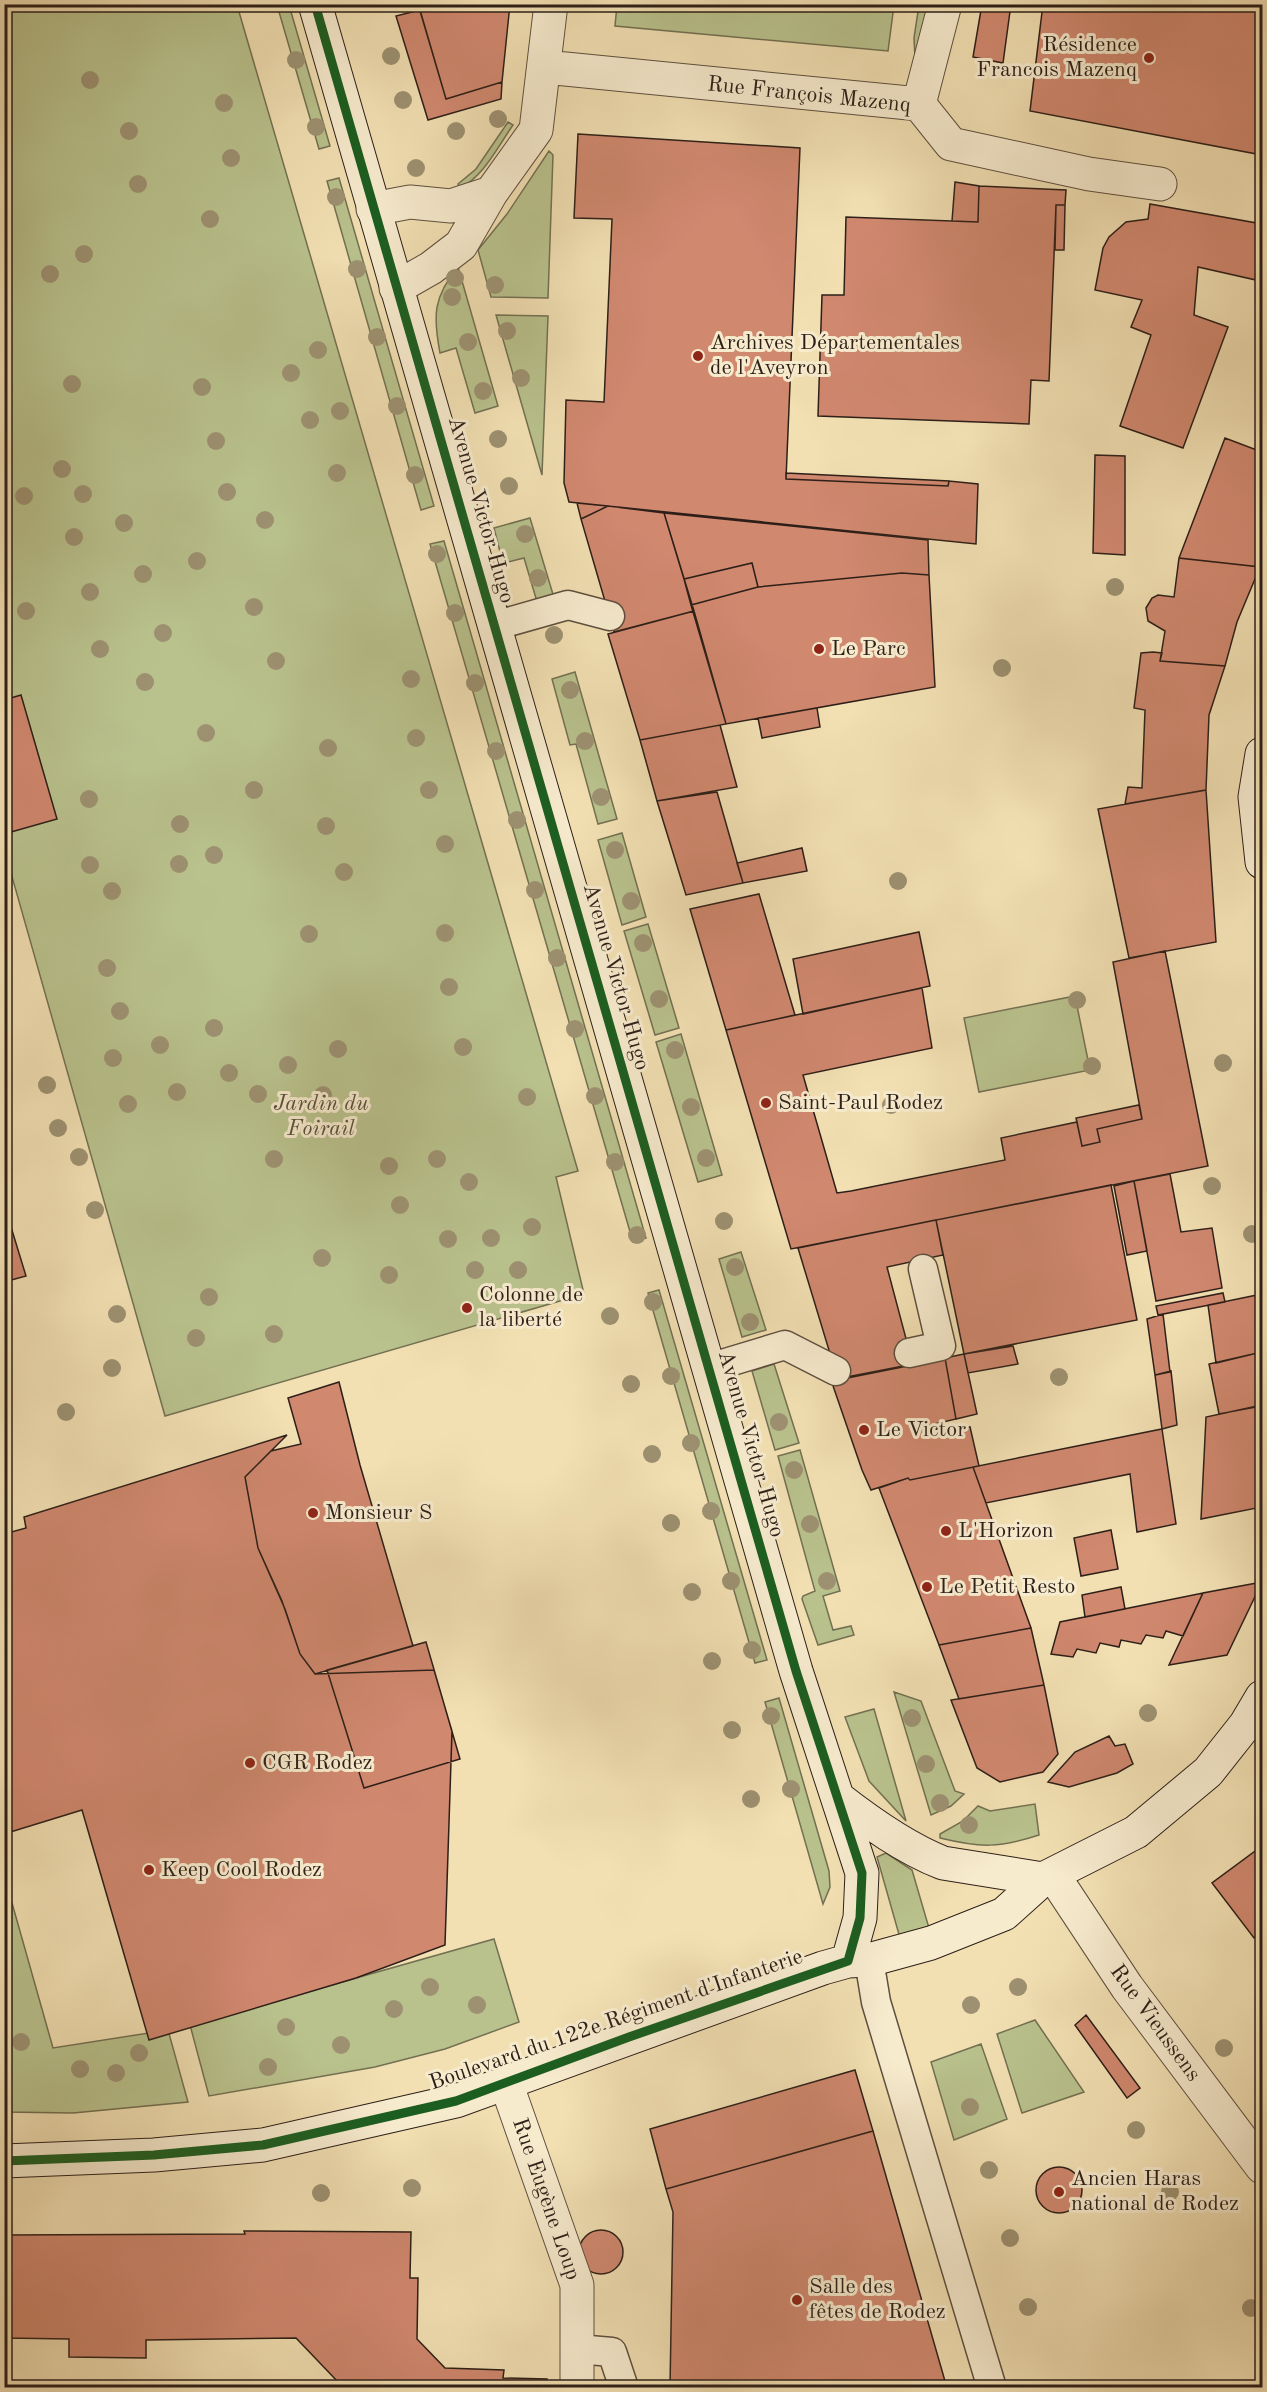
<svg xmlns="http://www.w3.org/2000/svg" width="1267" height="2392" viewBox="0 0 1267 2392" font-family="'Old Standard TT',serif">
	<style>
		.green { fill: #b9c28d; stroke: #737052; stroke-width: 1.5 }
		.building { fill: #d0886f; stroke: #2d1f18; stroke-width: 1.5 }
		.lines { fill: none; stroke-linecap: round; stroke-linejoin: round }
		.lane-casing { stroke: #5e4f3f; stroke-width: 31 }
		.street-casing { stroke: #5e4f3f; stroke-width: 35 }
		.secondary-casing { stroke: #2d1f18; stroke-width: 35 }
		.lane { stroke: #f7ebce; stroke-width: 28 }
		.street { stroke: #f7ebce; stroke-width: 33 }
		.secondary { stroke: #f7ebce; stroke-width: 33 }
		.cycleway-casing { stroke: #f7ebce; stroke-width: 13 }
		.cycleway { stroke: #1b5e20; stroke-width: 9 }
		.tree { fill: #9d9171 }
		.poi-dot { fill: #8f2418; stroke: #f7ebce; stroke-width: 2 }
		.labels { text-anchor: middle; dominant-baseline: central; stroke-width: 6; stroke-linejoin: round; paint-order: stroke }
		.poi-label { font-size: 22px; fill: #2d1f18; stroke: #f7ebce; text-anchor: start }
		.street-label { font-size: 22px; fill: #2d1f18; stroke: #f7ebce }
		.park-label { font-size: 22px; font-style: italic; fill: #57503b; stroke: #f7ebce }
	</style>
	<rect width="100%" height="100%" fill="#f2e0b3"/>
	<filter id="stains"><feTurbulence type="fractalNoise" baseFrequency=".00333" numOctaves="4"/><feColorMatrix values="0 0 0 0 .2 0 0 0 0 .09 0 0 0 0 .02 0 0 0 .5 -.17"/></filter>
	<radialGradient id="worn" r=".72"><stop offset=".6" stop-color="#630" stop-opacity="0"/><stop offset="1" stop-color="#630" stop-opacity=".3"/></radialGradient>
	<!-- green -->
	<path class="green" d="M4,5H237L578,1171L556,1177L584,1294L165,1416L5,852Z
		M277,5H289L330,146L319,149Z
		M617,5V4L894,5L888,51L615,26Z
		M919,5H935L915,58L914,38Z
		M508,122L513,125C497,148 484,176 459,189L458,184L476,169Z
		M549,151L553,155L548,298L491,297L478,250L507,214Z
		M339,178L434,506L421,510L327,181Z
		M458,267L498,406L475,413L456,348L440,353C433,316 433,297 458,267Z
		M496,315L548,316L542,475Z
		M530,518L555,601L538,605L524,558L504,563L502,560L494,528Z
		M444,541L646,1238L633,1242L430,544Z
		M575,672L617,819L598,824L576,744L570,745L552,679Z
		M622,833L646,917L622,925L598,840Z
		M648,924L679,1028L655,1035L624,931Z
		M1075,996L1090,1070L979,1092L964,1018Z
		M681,1034L722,1175L698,1182L656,1042Z
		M741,1252L766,1330L742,1337L719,1259Z
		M659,1290L767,1660L755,1663L648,1293Z
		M774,1364L799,1443L775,1450L752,1371Z
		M800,1450L840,1591L823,1596L833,1630L851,1626L854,1635L818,1645L802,1599L803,1596L815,1591L778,1456Z
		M894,1692L921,1701L955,1791L964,1794L951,1806L931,1815Z
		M779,1698L829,1871L830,1887L823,1904L765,1702Z
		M874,1709L906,1821L869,1781L845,1717Z
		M1035,1804L1039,1835C999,1848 981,1848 940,1838V1834L963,1821L978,1806L990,1811Z
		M886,1853L912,1870L929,1928L900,1938L877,1857Z
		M12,1903L53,2048L168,2030L188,2102L73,2113L5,2112L4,1905Z
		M494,1939L519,2022L445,2049L375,2067L209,2096L190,2025Z
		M1035,2020L1084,2092L1022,2113L997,2034Z
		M981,2044L1007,2119L954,2140L931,2062Z"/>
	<!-- building -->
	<path class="building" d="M418,4H510L502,82L446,99Z
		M982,4H1011L1003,63L973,57Z
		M1043,4H1262V155L1030,111Z
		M420,10L446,99L502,82L501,99L428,120L396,16Z
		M578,134L800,148L786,479L948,486L949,481L978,484L976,544L569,502L564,483L566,400L604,402L612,219L574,218Z
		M955,182L979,186L978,222L952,221Z
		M979,186L1066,190L1065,205H1056L1049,381L1031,380L1029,424L818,416L822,295H844L846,217L978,222Z
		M1150,204L1262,224V262L1256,280L1198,267L1194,315L1228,327L1183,448L1120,426L1151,335L1131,327L1142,300L1095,290L1103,248L1109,237L1126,222L1148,219Z
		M1056,205H1065L1064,250H1055Z
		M1225,438L1262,452V559L1260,567L1179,558Z
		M1095,455L1125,456V555L1093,553Z
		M786,473L949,481L948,486L786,479Z
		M577,503L597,505L608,506L581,519Z
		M608,506L664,513L694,611L614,632L581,519Z
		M664,513L928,540L929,575L902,573L758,587L752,563L684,579Z
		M1179,558L1260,567L1237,622L1225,666L1160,661L1165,631L1148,621L1146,608L1152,598L1158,595L1174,597Z
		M752,563L758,587L691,605L684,579Z
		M902,573L929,575L935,687L726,724L691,605L758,587Z
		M694,611L726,724L640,740L608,634Z
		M1153,652L1162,653L1160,661L1225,666L1209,715L1206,790L1125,804L1128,787L1142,788L1145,710L1134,708L1141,653Z
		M21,695L57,819L4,834V700Z
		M817,708L820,727L762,738L758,718Z
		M720,725L737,787L657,801L640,740Z
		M1206,790L1216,942L1129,958L1098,809Z
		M717,792L743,883L686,895L657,801Z
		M802,848L807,871L743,883L737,863Z
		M759,894L795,1015L726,1030L690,909Z
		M919,932L930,986L803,1014L793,959Z
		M1165,951L1208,1166L791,1249L726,1030L922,988L932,1048L803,1075L837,1193L851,1191L1005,1160L1001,1138L1077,1122L1082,1146L1100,1142L1097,1129L1142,1119L1113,962Z
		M1139,1105L1142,1119L1097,1129L1100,1142L1082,1146L1076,1118Z
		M1170,1174L1181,1232L1212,1228L1222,1288L1156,1301L1134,1181Z
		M1134,1181L1147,1251L1127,1255L1114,1186Z
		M1111,1185L1137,1320L964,1354L936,1220Z
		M4,1204L26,1276L4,1282Z
		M936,1220L943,1255L887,1267L913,1365L838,1380L798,1248Z
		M1223,1293L1225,1302L1158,1315L1156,1306Z
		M1262,1294V1352L1216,1363L1208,1305Z
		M1163,1314L1170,1372L1155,1375L1147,1319Z
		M1013,1346L1018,1364L968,1373L964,1354Z
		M1262,1352V1406L1219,1414L1209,1364Z
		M964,1354L977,1414L956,1419L945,1358Z
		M945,1358L956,1419L926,1426L928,1436L970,1427L979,1466L910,1480L908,1478L871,1490L862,1470L831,1380Z
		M1171,1371L1177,1425L1162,1429L1155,1375Z
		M339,1382L360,1465L413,1646L315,1674L300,1654L282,1601L258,1548L245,1477L271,1451L301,1444L288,1398Z
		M1262,1405V1507L1201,1519L1206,1417Z
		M1162,1429L1176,1524L1137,1532L1130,1474L986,1503L973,1467Z
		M287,1435L245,1477L258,1548L285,1609L300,1654L315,1674L434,1670L452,1731L445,1945L356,1978L149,2040L82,1810L4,1834V1534L26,1528L24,1517Z
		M973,1467L1031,1628L939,1645L879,1488L908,1478L910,1480Z
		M1111,1530L1118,1569L1081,1576L1074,1538Z
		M1262,1582L1227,1655L1169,1665L1203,1593Z
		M1121,1587L1125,1609L1085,1617L1082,1595Z
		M1203,1593L1183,1636L1166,1631L1163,1638L1146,1635L1141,1644L1121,1640L1119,1647L1100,1643L1096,1653L1077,1649L1073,1657L1051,1654L1060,1622Z
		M1031,1628L1044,1685L959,1699L939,1645Z
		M426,1642L460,1759L364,1788L327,1670Z
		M1044,1685L1058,1754L1043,1772L1000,1782L977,1768L951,1700Z
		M1109,1736L1115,1746L1125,1744L1133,1764L1117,1773L1069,1787L1048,1782L1075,1752Z
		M1262,1846V1931L1254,1938L1212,1883Z
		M1086,2015L1140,2088L1127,2098L1075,2025Z
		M855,2070L873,2131L666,2189L650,2129Z
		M873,2131L947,2388H670L673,2212L666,2189Z
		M1036 2190a23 23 0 1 1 46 0a23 23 0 1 1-46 0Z
		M579 2252a22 22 0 1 1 44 0a22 22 0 1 1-44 0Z
		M244,2231L411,2232L410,2278H418L417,2339L445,2368L504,2370L503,2378L547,2379L546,2388H334L339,2383L296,2338L146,2340V2358L69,2357V2339L4,2338V2235L245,2234Z"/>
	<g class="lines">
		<defs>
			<path id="lane" d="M494,626L568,605L610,616
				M909,1353L941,1346L923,1269
				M709,1368L785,1345L836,1371
				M869,1960L876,2002L992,2388
				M577,2349L612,2352L624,2388"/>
			<path id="street" d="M545,67L919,104L951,144L1089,174L1160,184
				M919,104L945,4
				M373,209L410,202L451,206L491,193
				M396,288L431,268L461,245L491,193L536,130L551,4
				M1053,1875L1127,1987L1262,2167
				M506,2083L577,2285V2388"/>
			<path id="secondary" d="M315,4L796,1671L862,1873L860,1918L848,1961
				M1262,754L1255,797L1262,862
				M838,1798C870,1823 905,1848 943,1863L1043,1879
				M4,2161L154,2155L263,2145L456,2101L823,1968L848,1961L869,1960L931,1943L1004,1914L1043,1879L1136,1832L1208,1772L1246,1724L1262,1697"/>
		</defs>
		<!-- lane casing -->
		<use href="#lane" class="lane-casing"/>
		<!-- street casing -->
		<use href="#street" class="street-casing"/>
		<!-- secondary casing -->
		<use href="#secondary" class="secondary-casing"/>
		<!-- lane -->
		<use href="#lane" class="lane"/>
		<!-- street -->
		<use href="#street" class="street"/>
		<!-- secondary -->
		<use href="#secondary" class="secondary"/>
		<defs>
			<path id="cycleway" d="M4,2161L154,2155L263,2145L456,2101L629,2037L848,1961L860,1918L862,1873L796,1671L315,4"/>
		</defs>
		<!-- cycleway casing -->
		<use href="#cycleway" class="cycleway-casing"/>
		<!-- cycleway -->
		<use href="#cycleway" class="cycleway"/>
	</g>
	<!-- trees -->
	<g class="tree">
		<circle cx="391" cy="56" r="9"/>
		<circle cx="296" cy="60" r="9"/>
		<circle cx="90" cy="80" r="9"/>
		<circle cx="403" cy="100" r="9"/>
		<circle cx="224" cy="103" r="9"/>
		<circle cx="498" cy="119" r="9"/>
		<circle cx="316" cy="127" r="9"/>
		<circle cx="129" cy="131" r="9"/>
		<circle cx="456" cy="131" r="9"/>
		<circle cx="231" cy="158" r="9"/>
		<circle cx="416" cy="168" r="9"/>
		<circle cx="138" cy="184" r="9"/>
		<circle cx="336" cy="197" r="9"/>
		<circle cx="210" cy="219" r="9"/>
		<circle cx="84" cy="254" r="9"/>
		<circle cx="357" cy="269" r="9"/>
		<circle cx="50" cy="274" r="9"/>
		<circle cx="455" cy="278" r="9"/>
		<circle cx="495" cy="285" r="9"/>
		<circle cx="452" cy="297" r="9"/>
		<circle cx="507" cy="331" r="9"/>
		<circle cx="377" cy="337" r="9"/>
		<circle cx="468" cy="342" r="9"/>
		<circle cx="318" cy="350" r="9"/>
		<circle cx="291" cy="373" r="9"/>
		<circle cx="521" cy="378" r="9"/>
		<circle cx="72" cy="384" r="9"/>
		<circle cx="202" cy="387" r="9"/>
		<circle cx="483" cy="391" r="9"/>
		<circle cx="397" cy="406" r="9"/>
		<circle cx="340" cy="411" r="9"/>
		<circle cx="310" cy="420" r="9"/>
		<circle cx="498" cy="439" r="9"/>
		<circle cx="216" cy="441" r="9"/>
		<circle cx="62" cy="469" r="9"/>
		<circle cx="337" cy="473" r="9"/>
		<circle cx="415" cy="475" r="9"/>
		<circle cx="509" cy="486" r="9"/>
		<circle cx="227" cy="492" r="9"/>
		<circle cx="83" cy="494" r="9"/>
		<circle cx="24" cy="496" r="9"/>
		<circle cx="265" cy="520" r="9"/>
		<circle cx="124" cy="523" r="9"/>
		<circle cx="525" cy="534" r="9"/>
		<circle cx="74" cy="537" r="9"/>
		<circle cx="437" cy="554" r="9"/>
		<circle cx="197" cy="561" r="9"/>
		<circle cx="143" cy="574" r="9"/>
		<circle cx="538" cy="578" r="9"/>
		<circle cx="1115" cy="587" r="9"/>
		<circle cx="90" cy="592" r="9"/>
		<circle cx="254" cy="607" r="9"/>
		<circle cx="26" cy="611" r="9"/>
		<circle cx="455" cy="613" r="9"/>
		<circle cx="163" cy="633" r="9"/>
		<circle cx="554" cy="635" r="9"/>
		<circle cx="100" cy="649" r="9"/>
		<circle cx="276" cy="661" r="9"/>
		<circle cx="1002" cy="668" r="9"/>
		<circle cx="411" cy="679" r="9"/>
		<circle cx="145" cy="682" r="9"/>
		<circle cx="475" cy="683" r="9"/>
		<circle cx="570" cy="690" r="9"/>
		<circle cx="206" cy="733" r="9"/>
		<circle cx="416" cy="738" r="9"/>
		<circle cx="585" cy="741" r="9"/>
		<circle cx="328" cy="748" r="9"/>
		<circle cx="496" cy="751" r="9"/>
		<circle cx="254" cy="790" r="9"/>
		<circle cx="429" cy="790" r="9"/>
		<circle cx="601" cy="797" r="9"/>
		<circle cx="89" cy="799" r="9"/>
		<circle cx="517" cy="820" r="9"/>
		<circle cx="180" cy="824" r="9"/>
		<circle cx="326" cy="826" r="9"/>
		<circle cx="445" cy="844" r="9"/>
		<circle cx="615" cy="850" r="9"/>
		<circle cx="214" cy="855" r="9"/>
		<circle cx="179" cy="864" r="9"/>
		<circle cx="90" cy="865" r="9"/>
		<circle cx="344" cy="872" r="9"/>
		<circle cx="898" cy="881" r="9"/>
		<circle cx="535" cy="890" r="9"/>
		<circle cx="112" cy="891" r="9"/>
		<circle cx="631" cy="901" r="9"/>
		<circle cx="445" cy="933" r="9"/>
		<circle cx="309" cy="934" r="9"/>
		<circle cx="643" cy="943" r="9"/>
		<circle cx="557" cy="958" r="9"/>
		<circle cx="107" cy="968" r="9"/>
		<circle cx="449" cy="987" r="9"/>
		<circle cx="659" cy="999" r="9"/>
		<circle cx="1077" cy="1000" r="9"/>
		<circle cx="120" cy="1011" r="9"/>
		<circle cx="214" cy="1028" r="9"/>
		<circle cx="575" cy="1029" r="9"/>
		<circle cx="160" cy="1045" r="9"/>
		<circle cx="463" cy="1047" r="9"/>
		<circle cx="338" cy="1049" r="9"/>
		<circle cx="675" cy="1050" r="9"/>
		<circle cx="113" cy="1058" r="9"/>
		<circle cx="1223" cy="1063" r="9"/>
		<circle cx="288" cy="1065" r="9"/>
		<circle cx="1092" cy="1066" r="9"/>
		<circle cx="229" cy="1073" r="9"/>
		<circle cx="47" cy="1085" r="9"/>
		<circle cx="177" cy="1092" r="9"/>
		<circle cx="258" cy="1094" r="9"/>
		<circle cx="323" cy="1095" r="9"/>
		<circle cx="595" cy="1096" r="9"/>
		<circle cx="527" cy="1097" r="9"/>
		<circle cx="128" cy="1104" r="9"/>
		<circle cx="891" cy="1105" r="9"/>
		<circle cx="691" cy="1107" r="9"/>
		<circle cx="58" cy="1128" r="9"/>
		<circle cx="79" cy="1157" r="9"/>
		<circle cx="706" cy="1158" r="9"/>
		<circle cx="274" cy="1159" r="9"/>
		<circle cx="437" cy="1159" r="9"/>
		<circle cx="615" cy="1162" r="9"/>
		<circle cx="389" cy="1166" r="9"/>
		<circle cx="469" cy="1182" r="9"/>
		<circle cx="1212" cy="1186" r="9"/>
		<circle cx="400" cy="1205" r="9"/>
		<circle cx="95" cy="1210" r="9"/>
		<circle cx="724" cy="1221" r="9"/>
		<circle cx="532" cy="1227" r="9"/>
		<circle cx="1252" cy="1234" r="9"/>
		<circle cx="637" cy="1235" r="9"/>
		<circle cx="491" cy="1238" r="9"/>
		<circle cx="448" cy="1239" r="9"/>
		<circle cx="322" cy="1258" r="9"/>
		<circle cx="735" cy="1267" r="9"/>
		<circle cx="475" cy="1270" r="9"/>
		<circle cx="518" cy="1270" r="9"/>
		<circle cx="389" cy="1275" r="9"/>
		<circle cx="209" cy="1297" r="9"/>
		<circle cx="653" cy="1302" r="9"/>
		<circle cx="117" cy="1314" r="9"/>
		<circle cx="610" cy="1316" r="9"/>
		<circle cx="750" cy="1322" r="9"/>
		<circle cx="274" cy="1334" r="9"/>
		<circle cx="196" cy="1338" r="9"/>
		<circle cx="112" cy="1368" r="9"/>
		<circle cx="671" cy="1376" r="9"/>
		<circle cx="1059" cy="1377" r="9"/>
		<circle cx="631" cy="1384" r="9"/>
		<circle cx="66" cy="1412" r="9"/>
		<circle cx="779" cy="1422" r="9"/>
		<circle cx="691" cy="1443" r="9"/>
		<circle cx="652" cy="1454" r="9"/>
		<circle cx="794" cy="1470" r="9"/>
		<circle cx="711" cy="1511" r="9"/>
		<circle cx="671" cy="1523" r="9"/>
		<circle cx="810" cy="1524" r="9"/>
		<circle cx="731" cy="1581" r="9"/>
		<circle cx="827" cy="1581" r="9"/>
		<circle cx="692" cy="1592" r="9"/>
		<circle cx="752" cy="1650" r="9"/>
		<circle cx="712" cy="1661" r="9"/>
		<circle cx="1148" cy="1713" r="9"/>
		<circle cx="771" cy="1716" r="9"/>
		<circle cx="912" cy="1718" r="9"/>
		<circle cx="732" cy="1730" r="9"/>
		<circle cx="926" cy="1764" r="9"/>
		<circle cx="791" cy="1789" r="9"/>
		<circle cx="751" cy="1799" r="9"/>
		<circle cx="940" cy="1803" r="9"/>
		<circle cx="969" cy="1825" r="9"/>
		<circle cx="430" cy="1987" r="9"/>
		<circle cx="1018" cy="1987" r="9"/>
		<circle cx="477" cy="2005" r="9"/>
		<circle cx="971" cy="2005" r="9"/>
		<circle cx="394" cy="2009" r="9"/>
		<circle cx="286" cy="2027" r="9"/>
		<circle cx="21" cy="2042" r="9"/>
		<circle cx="341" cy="2045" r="9"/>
		<circle cx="1224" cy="2048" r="9"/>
		<circle cx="139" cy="2053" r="9"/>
		<circle cx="268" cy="2067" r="9"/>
		<circle cx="80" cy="2069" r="9"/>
		<circle cx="116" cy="2073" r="9"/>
		<circle cx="970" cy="2107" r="9"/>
		<circle cx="1136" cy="2130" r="9"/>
		<circle cx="989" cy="2170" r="9"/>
		<circle cx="412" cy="2188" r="9"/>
		<circle cx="1170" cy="2192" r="9"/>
		<circle cx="321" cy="2193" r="9"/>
		<circle cx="1010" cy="2238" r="9"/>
		<circle cx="1028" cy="2307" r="9"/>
		<circle cx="1251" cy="2308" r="9"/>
	</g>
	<!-- markers -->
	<g class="poi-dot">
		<circle cx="1149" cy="58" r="6"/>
		<circle cx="698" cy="356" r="6"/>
		<circle cx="819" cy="649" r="6"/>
		<circle cx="766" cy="1103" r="6"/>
		<circle cx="467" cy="1308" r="6"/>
		<circle cx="864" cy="1430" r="6"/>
		<circle cx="313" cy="1513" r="6"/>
		<circle cx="946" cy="1531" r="6"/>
		<circle cx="927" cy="1587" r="6"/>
		<circle cx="250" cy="1763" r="6"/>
		<circle cx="149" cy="1870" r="6"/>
		<circle cx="1059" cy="2192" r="6"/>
		<circle cx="797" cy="2300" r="6"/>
	</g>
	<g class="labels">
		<!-- poi labels -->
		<g class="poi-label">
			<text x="1137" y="45" text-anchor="end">Résidence<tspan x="1137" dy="25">Francois Mazenq</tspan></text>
			<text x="710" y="343">Archives Départementales<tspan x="710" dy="25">de l'Aveyron</tspan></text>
			<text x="831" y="649">Le Parc</text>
			<text x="778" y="1103">Saint-Paul Rodez</text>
			<text x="479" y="1295">Colonne de<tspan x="479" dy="25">la liberté</tspan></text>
			<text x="876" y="1430">Le Victor</text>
			<text x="325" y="1513">Monsieur S</text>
			<text x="958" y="1531">L'Horizon</text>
			<text x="939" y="1587">Le Petit Resto</text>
			<text x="262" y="1763">CGR Rodez</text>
			<text x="161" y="1870">Keep Cool Rodez</text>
			<text x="1071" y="2179">Ancien Haras<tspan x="1071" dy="25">national de Rodez</tspan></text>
			<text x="809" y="2287">Salle des<tspan x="809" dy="25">fêtes de Rodez</tspan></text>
		</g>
		<!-- street labels -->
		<g class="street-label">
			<text transform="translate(809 95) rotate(6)">Rue François Mazenq</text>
			<text transform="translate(481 510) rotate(74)">Avenue Victor Hugo</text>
			<text transform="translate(616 977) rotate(74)">Avenue Victor Hugo</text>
			<text transform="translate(751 1444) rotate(74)">Avenue Victor Hugo</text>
			<text transform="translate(616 2020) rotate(-19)">Boulevard du 122e Régiment d'Infanterie</text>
			<text transform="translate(1155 2023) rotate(54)">Rue Vieussens</text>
			<text transform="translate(546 2199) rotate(71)">Rue Eugène Loup</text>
		</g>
		<!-- park labels -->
		<g class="park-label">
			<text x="321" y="1104">Jardin du<tspan x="321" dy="25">Foirail</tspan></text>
		</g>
	</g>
	<!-- margin -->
	<rect width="1267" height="2392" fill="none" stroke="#f2e0b3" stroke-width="24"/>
	<rect x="6" y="6" width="1255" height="2380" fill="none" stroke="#2d1f18" stroke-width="3"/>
	<rect x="12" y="12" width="1243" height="2368" fill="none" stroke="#2d1f18" stroke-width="1.5"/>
	<rect width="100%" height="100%" filter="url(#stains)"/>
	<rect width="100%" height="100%" fill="url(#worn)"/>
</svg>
